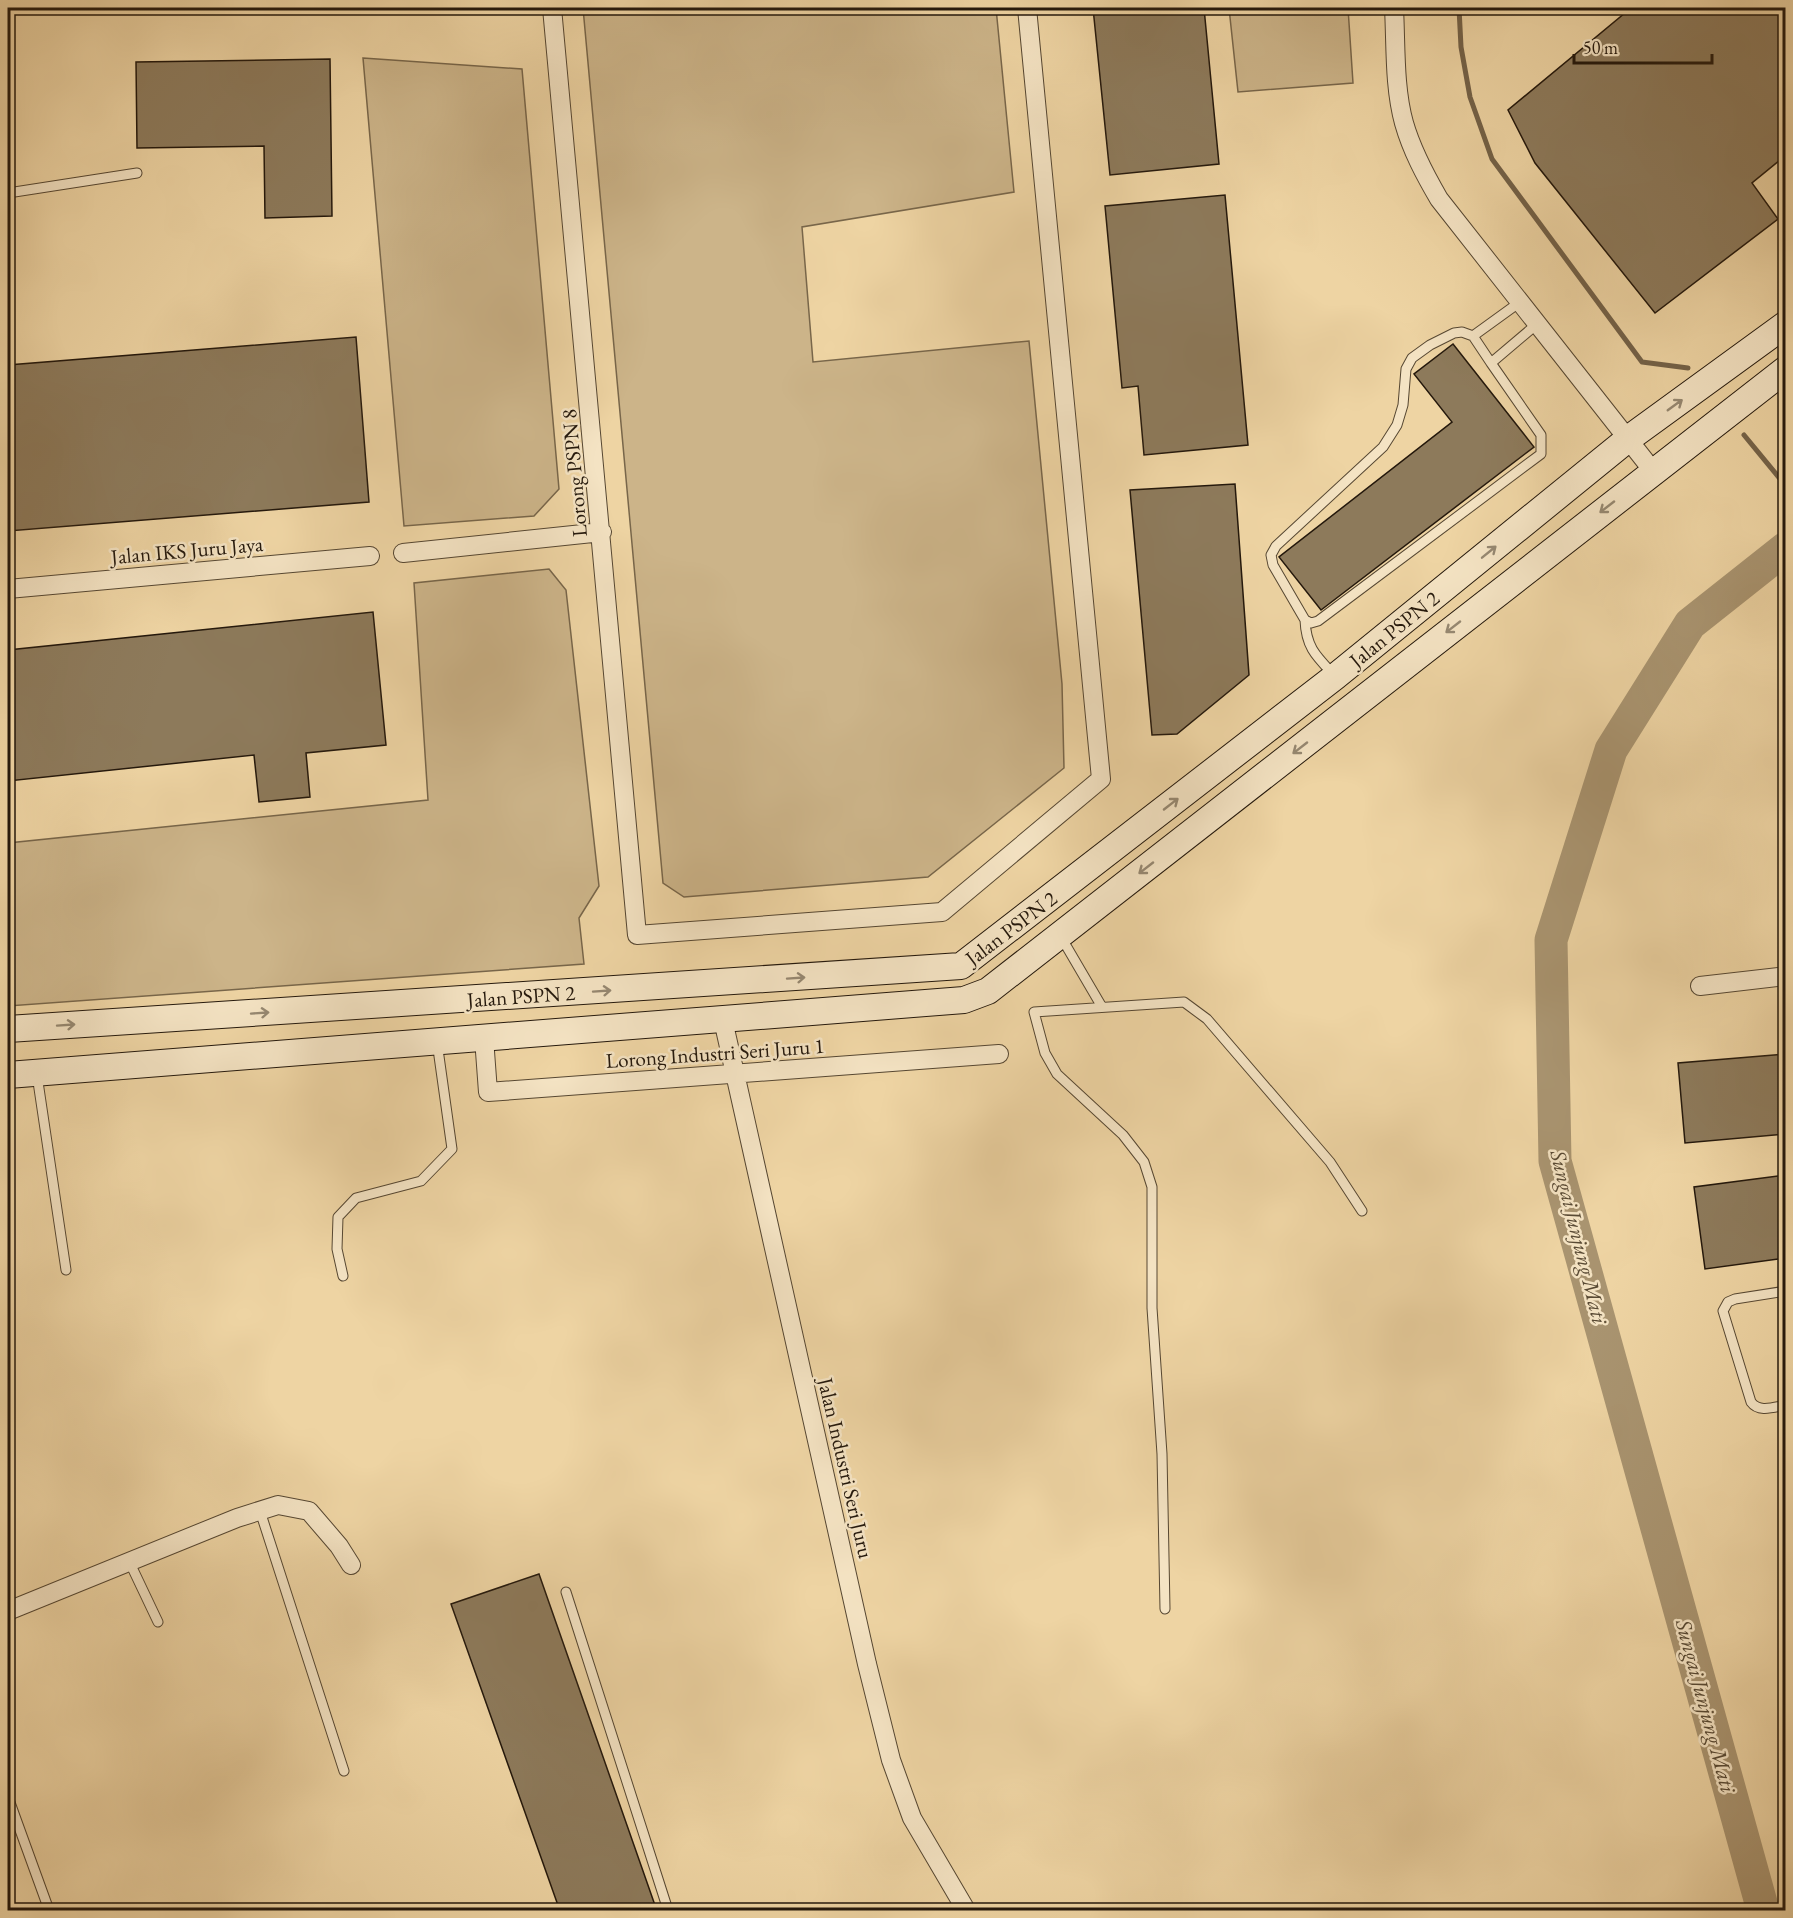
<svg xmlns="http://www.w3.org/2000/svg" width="1793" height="1918" viewBox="0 0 1793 1918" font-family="'EB Garamond',serif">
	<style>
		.green { fill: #ccb489; stroke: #78664a; stroke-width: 1.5 }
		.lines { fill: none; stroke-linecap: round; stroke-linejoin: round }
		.stream { stroke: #746248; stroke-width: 5 }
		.river { stroke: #a99470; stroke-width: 33 }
		.building { fill: #8d7a5b; stroke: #24180c; stroke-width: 1.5 }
		.lane-casing { stroke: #564732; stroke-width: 11 }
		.street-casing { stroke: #564732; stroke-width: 20 }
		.secondary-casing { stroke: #24180c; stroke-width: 28 }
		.lane { stroke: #f4e3c3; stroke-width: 9 }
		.street { stroke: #f4e3c3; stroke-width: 18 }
		.secondary { stroke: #f4e3c3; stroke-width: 26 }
		.oneway { stroke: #968871 }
		.labels { text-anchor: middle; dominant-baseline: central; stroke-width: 5; stroke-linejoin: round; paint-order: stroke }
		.street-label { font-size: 21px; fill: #24180c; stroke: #f4e3c3 }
		.water-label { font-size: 22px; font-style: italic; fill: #594a34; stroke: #f4e3c3 }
	</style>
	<rect width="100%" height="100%" fill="#eed4a3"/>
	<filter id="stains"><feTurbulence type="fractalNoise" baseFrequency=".00333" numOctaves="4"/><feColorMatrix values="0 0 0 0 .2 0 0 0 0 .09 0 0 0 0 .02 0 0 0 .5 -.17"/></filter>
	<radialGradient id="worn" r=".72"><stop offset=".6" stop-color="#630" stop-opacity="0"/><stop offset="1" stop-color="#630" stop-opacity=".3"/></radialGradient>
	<!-- green -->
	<path class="green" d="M583,8H996L1014,192L802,227L813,362L1029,341L1062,684L1064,768L928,877L684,897L663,883Z
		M1229,8H1348L1353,83L1238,92Z
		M363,58L522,69L559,489L534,516L404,526Z
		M549,569L566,590L599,886L579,918L584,964L8,1006V843L428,800L414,583Z"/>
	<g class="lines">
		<!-- stream -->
		<path class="stream" d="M1459,8L1461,47L1470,97L1492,159L1642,362L1688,368
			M1744,435L1786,486"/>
		<!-- river -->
		<path class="river" d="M1763,1910L1555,1161L1551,940L1611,750L1690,624L1786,548"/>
	</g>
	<!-- building -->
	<path class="building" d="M1093,8H1204L1219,164L1110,175Z
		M1631,8H1785V156L1752,183L1778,219L1655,313L1535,163L1508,110Z
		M330,59L332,216L265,218L264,146L137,148L136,62Z
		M1225,195L1248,445L1144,455L1138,386L1122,388L1105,206Z
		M356,337L369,502L8,531V365Z
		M1453,344L1534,447L1321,610L1279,557L1452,422L1414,374Z
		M1235,484L1249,675L1177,734L1152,735L1130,490Z
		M373,612L386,745L306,753L310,797L259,802L254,755L8,781V650Z
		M1785,1054V1134L1685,1143L1678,1063Z
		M1785,1175V1258L1705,1269L1694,1187Z
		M539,1574L657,1911H560L451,1604Z"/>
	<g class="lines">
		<defs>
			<path id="lane" d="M8,193L137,173
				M1520,302L1473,336L1462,332L1454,333L1430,345L1412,358L1406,369L1403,405L1397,425L1383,447L1276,546L1271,555L1273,565L1305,620L1311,623L1318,621L1541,454V435L1491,363L1537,324
				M1473,336L1491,363
				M1305,620C1306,647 1316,656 1334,675
				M1061,937L1102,1007
				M37,1075L66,1270
				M343,1276L337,1249L338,1217L356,1198L421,1181L452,1149L437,1042
				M1786,1291L1735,1299L1728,1302L1723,1311L1751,1402C1759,1413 1774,1407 1786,1405
				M260,1511L344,1771
				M129,1561L158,1622
				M566,1592L668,1910
				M1165,1609L1162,1454L1152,1308V1187L1144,1162L1123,1135L1057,1074L1045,1053L1034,1012L1184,1002L1207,1019L1330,1162L1362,1211
				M8,1797L49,1910"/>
			<path id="street" d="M552,8L637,935L942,912L1101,779L1027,8
				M1394,8C1396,45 1394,87 1404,123C1412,151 1425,175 1439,199L1653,471
				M403,553L602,532
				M8,589L370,556
				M1700,986L1786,976
				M723,1020L867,1664L891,1760L912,1818L966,1910
				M484,1038L488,1092L999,1054
				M8,1611L237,1518L278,1505L309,1511L339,1546L351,1565"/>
			<path id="secondary" d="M8,1029L961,966L1336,676L1628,439L1786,324
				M8,1075L964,1000L988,991L1786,369"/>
		</defs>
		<!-- lane casing -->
		<use href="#lane" class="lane-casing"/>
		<!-- street casing -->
		<use href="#street" class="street-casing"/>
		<!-- secondary casing -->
		<use href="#secondary" class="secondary-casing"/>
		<!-- lane -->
		<use href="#lane" class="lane"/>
		<!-- street -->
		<use href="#street" class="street"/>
		<!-- secondary -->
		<use href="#secondary" class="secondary"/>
	</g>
	<!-- one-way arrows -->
	<defs><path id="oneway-shaft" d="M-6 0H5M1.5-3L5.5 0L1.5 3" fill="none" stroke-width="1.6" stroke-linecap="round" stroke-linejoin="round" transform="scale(1.5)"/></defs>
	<g class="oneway">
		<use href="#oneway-shaft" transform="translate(1675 405) rotate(-36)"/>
		<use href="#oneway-shaft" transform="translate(1607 507) rotate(142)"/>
		<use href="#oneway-shaft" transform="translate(1489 552) rotate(-39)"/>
		<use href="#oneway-shaft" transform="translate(1453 627) rotate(142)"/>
		<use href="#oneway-shaft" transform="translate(1300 748) rotate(142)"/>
		<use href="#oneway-shaft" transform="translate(1171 804) rotate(-38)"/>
		<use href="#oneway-shaft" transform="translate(1146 868) rotate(142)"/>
		<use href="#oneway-shaft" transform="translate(796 978) rotate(-4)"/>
		<use href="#oneway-shaft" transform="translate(602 991) rotate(-4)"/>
		<use href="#oneway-shaft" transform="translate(260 1013) rotate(-4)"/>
		<use href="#oneway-shaft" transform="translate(66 1025) rotate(-4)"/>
	</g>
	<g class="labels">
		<!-- street labels -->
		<g class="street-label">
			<text transform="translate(574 473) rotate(-95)">Lorong PSPN 8</text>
			<text transform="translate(187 550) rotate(-5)">Jalan IKS Juru Jaya</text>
			<text transform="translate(1394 629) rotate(-39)">Jalan PSPN 2</text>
			<text transform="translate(1011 928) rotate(-37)">Jalan PSPN 2</text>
			<text transform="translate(521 996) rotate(-4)">Jalan PSPN 2</text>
			<text transform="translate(715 1053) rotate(-4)">Lorong Industri Seri Juru 1</text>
			<text transform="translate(846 1468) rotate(77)">Jalan Industri Seri Juru</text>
		</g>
		<!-- water labels -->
		<g class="water-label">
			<text transform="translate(1579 1237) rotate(76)">Sungai Junjung Mati</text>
			<text transform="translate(1706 1706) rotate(75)">Sungai Junjung Mati</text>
		</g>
	</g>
	<!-- margin -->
	<rect width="1793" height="1918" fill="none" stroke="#eed4a3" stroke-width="30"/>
	<rect x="9" y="9" width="1775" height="1900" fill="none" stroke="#24180c" stroke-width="3"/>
	<rect x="15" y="15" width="1763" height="1888" fill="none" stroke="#24180c" stroke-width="1.5"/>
	<!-- scale -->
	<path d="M1574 54v9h138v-9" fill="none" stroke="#24180c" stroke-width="3"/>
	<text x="1583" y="54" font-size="18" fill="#24180c" stroke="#f4e3c3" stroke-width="4.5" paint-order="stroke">50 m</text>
	<rect width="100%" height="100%" filter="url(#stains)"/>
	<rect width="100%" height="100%" fill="url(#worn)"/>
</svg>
